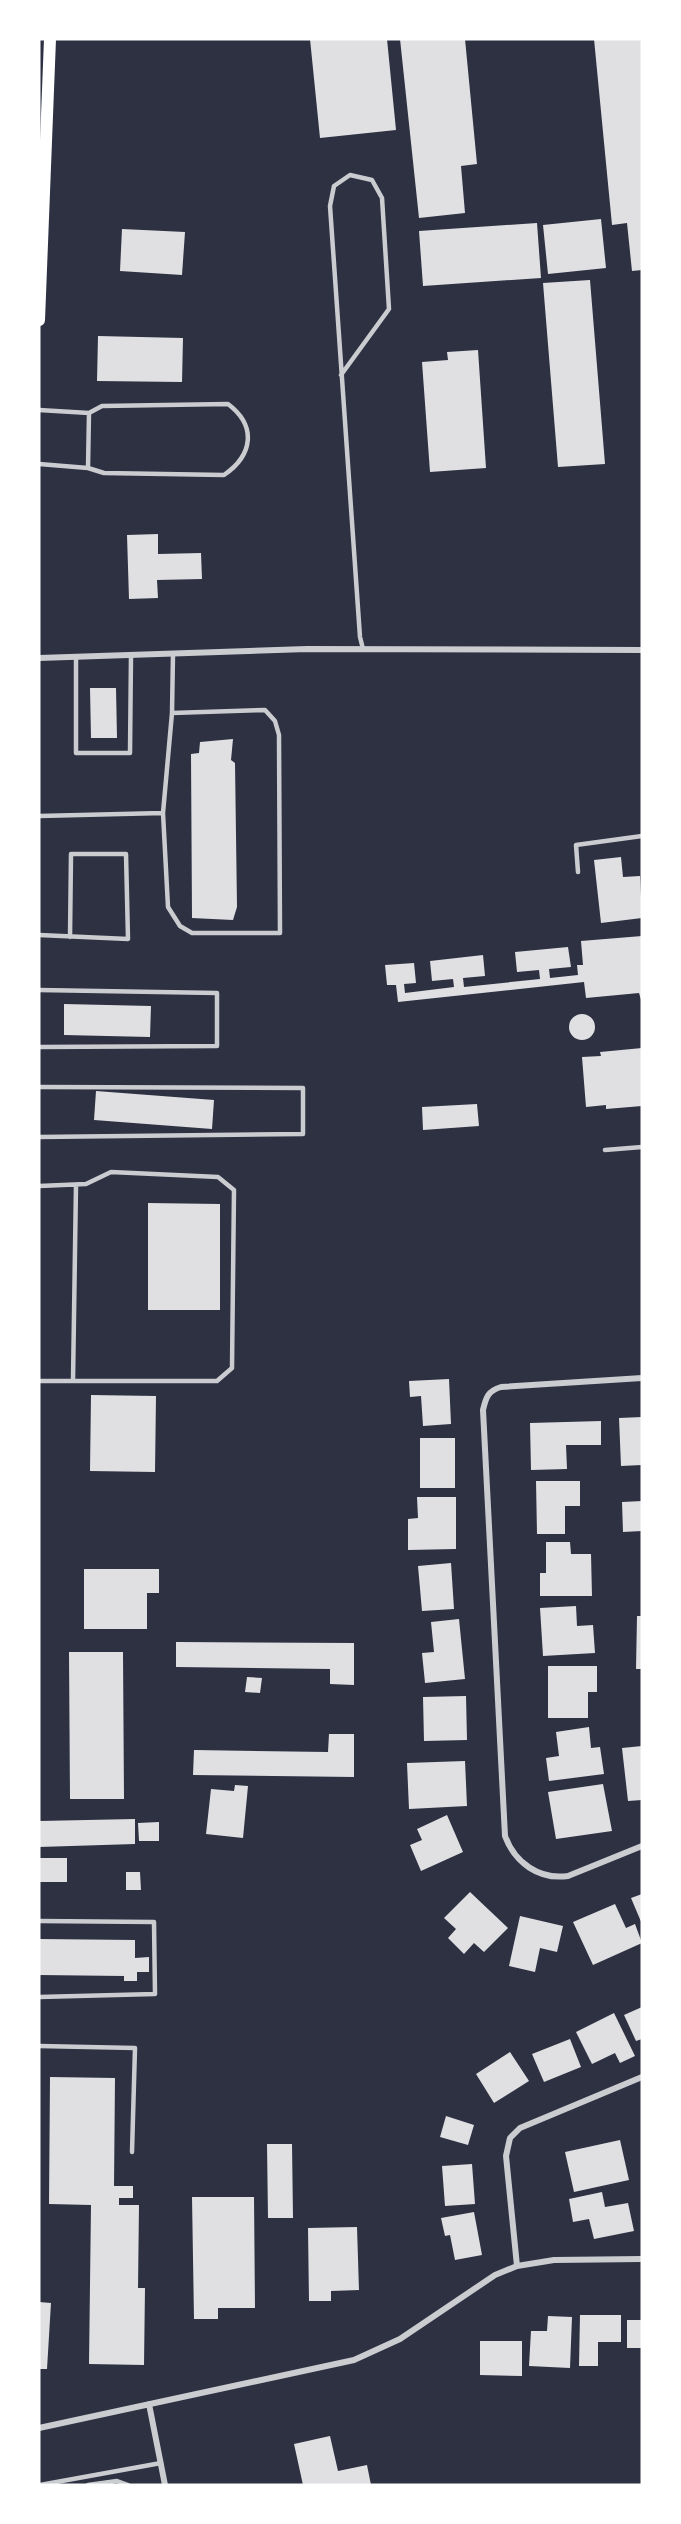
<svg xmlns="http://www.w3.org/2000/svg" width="681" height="2524" viewBox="0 0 681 2524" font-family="Bitter,serif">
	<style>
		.building { fill: #e0e0e3 }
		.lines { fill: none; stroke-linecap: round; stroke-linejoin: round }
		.service { stroke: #caccd0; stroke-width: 4.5 }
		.minor { stroke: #caccd0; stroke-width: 6 }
		.secondary { stroke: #fff; stroke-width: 12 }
	</style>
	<rect width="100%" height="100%" fill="#2d3142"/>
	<!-- building -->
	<path class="building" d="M310,39H387L396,130L320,138Z
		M400,39H465L477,164L461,166L465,213L419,218Z
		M594,39H642V270L632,271L627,223L612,225Z
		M601,219L606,268L548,274L543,225Z
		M537,223L541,278L423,286L419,231Z
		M122,229L185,232L182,275L120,271Z
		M590,280L605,464L558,467L543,283Z
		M98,336L183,338L182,382L97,381Z
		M478,350L486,468L430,472L422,362L448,360L447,352Z
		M158,534V554L201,553L202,579L157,580L158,598L129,599L127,535Z
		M90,688H116L117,738H91Z
		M233,739L231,760L235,763L237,907L233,920L192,918L191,754L199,753L200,742Z
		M621,857L623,877L640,876L642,918L601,923L594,860Z
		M642,936V1003L639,993L586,998L584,982L398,1002L396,985H387L385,965L414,963L416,983L404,984L405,993L454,987L453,979L432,981L430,961L483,955L485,976L463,978L464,987L540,979L539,970L517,972L515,952L568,947L571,967L549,969L550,978L578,975L577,965H583L581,941Z
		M64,1004L151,1006L150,1037L64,1035Z
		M569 1027a13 13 0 1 1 26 0a13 13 0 1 1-26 0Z
		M642,1048V1106L606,1109V1105L586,1107L582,1057L601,1056L600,1052Z
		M96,1091L214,1100L212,1129L94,1120Z
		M477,1104L479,1126L423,1130L422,1107Z
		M148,1203L220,1204V1310H148Z
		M449,1379L451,1424L423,1426L421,1396L410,1397L409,1381Z
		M91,1395L156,1396L155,1472L90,1471Z
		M642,1417V1465L621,1466L619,1418Z
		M601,1421V1445H566L567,1469L531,1470L530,1423Z
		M420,1438H455V1488H420Z
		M536,1481H580V1506H565V1534H537Z
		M417,1497H456V1549L408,1550V1519L418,1518Z
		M642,1501V1531L623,1532L622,1502Z
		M546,1542H570L571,1554H591L592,1596H540V1573H546Z
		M451,1563L454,1609L422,1611L418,1566Z
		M84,1569H159V1593H147V1629H84Z
		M576,1606L577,1626L593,1625L595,1653L543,1656L540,1608Z
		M637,1616H642V1669H636Z
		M459,1619L465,1679L425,1683L422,1653L434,1652L431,1622Z
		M176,1642L354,1643V1685L330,1684V1669L176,1667Z
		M69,1652H123L124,1799H70Z
		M548,1666H597V1692H588V1718H548Z
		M247,1677L262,1678L260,1693L245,1692Z
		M466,1696L467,1740L424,1741L423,1697Z
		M589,1727L591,1748L600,1747L604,1774L549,1781L546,1758L559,1756L556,1732Z
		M329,1734H354V1777L193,1775L194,1750L328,1752Z
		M642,1746V1800L628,1801L622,1748Z
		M465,1761L467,1806L409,1809L407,1763Z
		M603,1784L612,1831L556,1839L548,1792Z
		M235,1785L248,1786L243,1838L206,1834L211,1789L234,1791Z
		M447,1815L463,1852L421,1871L410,1845L422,1840L417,1829Z
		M135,1819V1844L39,1847V1821Z
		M159,1822V1841H139L138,1823Z
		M39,1858H67V1882H39Z
		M126,1872H140L141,1890H126Z
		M470,1892L508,1928L484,1952L474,1943L464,1954L448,1938L456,1929L444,1918Z
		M642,1894V1924L631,1898Z
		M615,1904L626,1928L635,1924L642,1943L593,1965L573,1922Z
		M520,1916L563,1926L557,1952L540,1948L535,1972L509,1966Z
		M39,1939L135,1940V1958L149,1957V1972H137V1981H124V1976L39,1975Z
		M642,2007V2039L636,2041L624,2015Z
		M614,2013L635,2056L620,2063L615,2053L592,2064L576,2032Z
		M570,2039L581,2067L544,2082L532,2054Z
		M510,2052L529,2081L494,2103L476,2074Z
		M50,2077L115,2078L114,2186H133V2198H119V2205H139L138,2288H145L144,2365L89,2364L91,2205L49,2204Z
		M446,2116L474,2125L468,2145L440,2137Z
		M620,2140L629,2180L574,2192L565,2152Z
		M267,2144H292L293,2218H268Z
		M472,2164L475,2204L445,2206L442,2166Z
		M602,2192L605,2207L628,2203L634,2231L594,2239L589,2219L573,2222L569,2199Z
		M192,2197H254L255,2308H218V2319H194Z
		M474,2212L482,2255L455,2260L450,2235L445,2236L441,2218Z
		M357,2227L359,2290L331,2291V2301H309L308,2228Z
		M39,2302L51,2303L47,2369H39Z
		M580,2315H621V2342H598V2366H579Z
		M548,2316L572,2317L570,2368L529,2366L531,2331H547Z
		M627,2320H642V2348H627Z
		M480,2341H522V2376L480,2375Z
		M330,2436L338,2471L367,2465L371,2485H303L294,2444Z"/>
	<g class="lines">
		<!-- service -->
		<path class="service" d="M341,375L389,309L382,198L372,180L350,175L334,186L330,206L360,637L363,649
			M39,410L89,413L102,406L228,404C257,426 253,455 224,475L104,473L88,468L39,464
			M88,468L89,413
			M76,657V753H130L131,655
			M265,710L275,721L279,735L280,933H192L180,926L168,907L163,813L172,713Z
			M172,713L173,654
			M39,816L163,813
			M578,872L576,845L642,836
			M39,935L128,939L126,854H71L70,937
			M39,990L217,993V1046L39,1047
			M39,1087L303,1088V1134L39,1137
			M605,1150L642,1147
			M39,1186L86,1184L111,1172L218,1177L234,1190L232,1368L217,1381H39
			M73,1381L76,1185
			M39,1921L154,1922L155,1994L39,1997
			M39,2046L135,2048L132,2152
			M40,2485L161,2463
			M88,2485L117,2481L128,2485"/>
		<!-- minor -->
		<path class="minor" d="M39,658L307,649L642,650
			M642,1378L501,1387C488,1391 486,1397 483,1410L505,1836C515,1863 539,1880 568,1876L642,1846
			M517,2266L506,2156L510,2138L520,2128L642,2077
			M149,2404L165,2485
			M39,2428L354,2360L400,2339L495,2275L517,2266L554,2260L642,2259"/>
		<!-- secondary -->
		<path class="secondary" d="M39,320L50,39"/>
	</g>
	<!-- border -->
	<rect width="681" height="2524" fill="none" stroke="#ffffff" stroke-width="81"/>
</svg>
